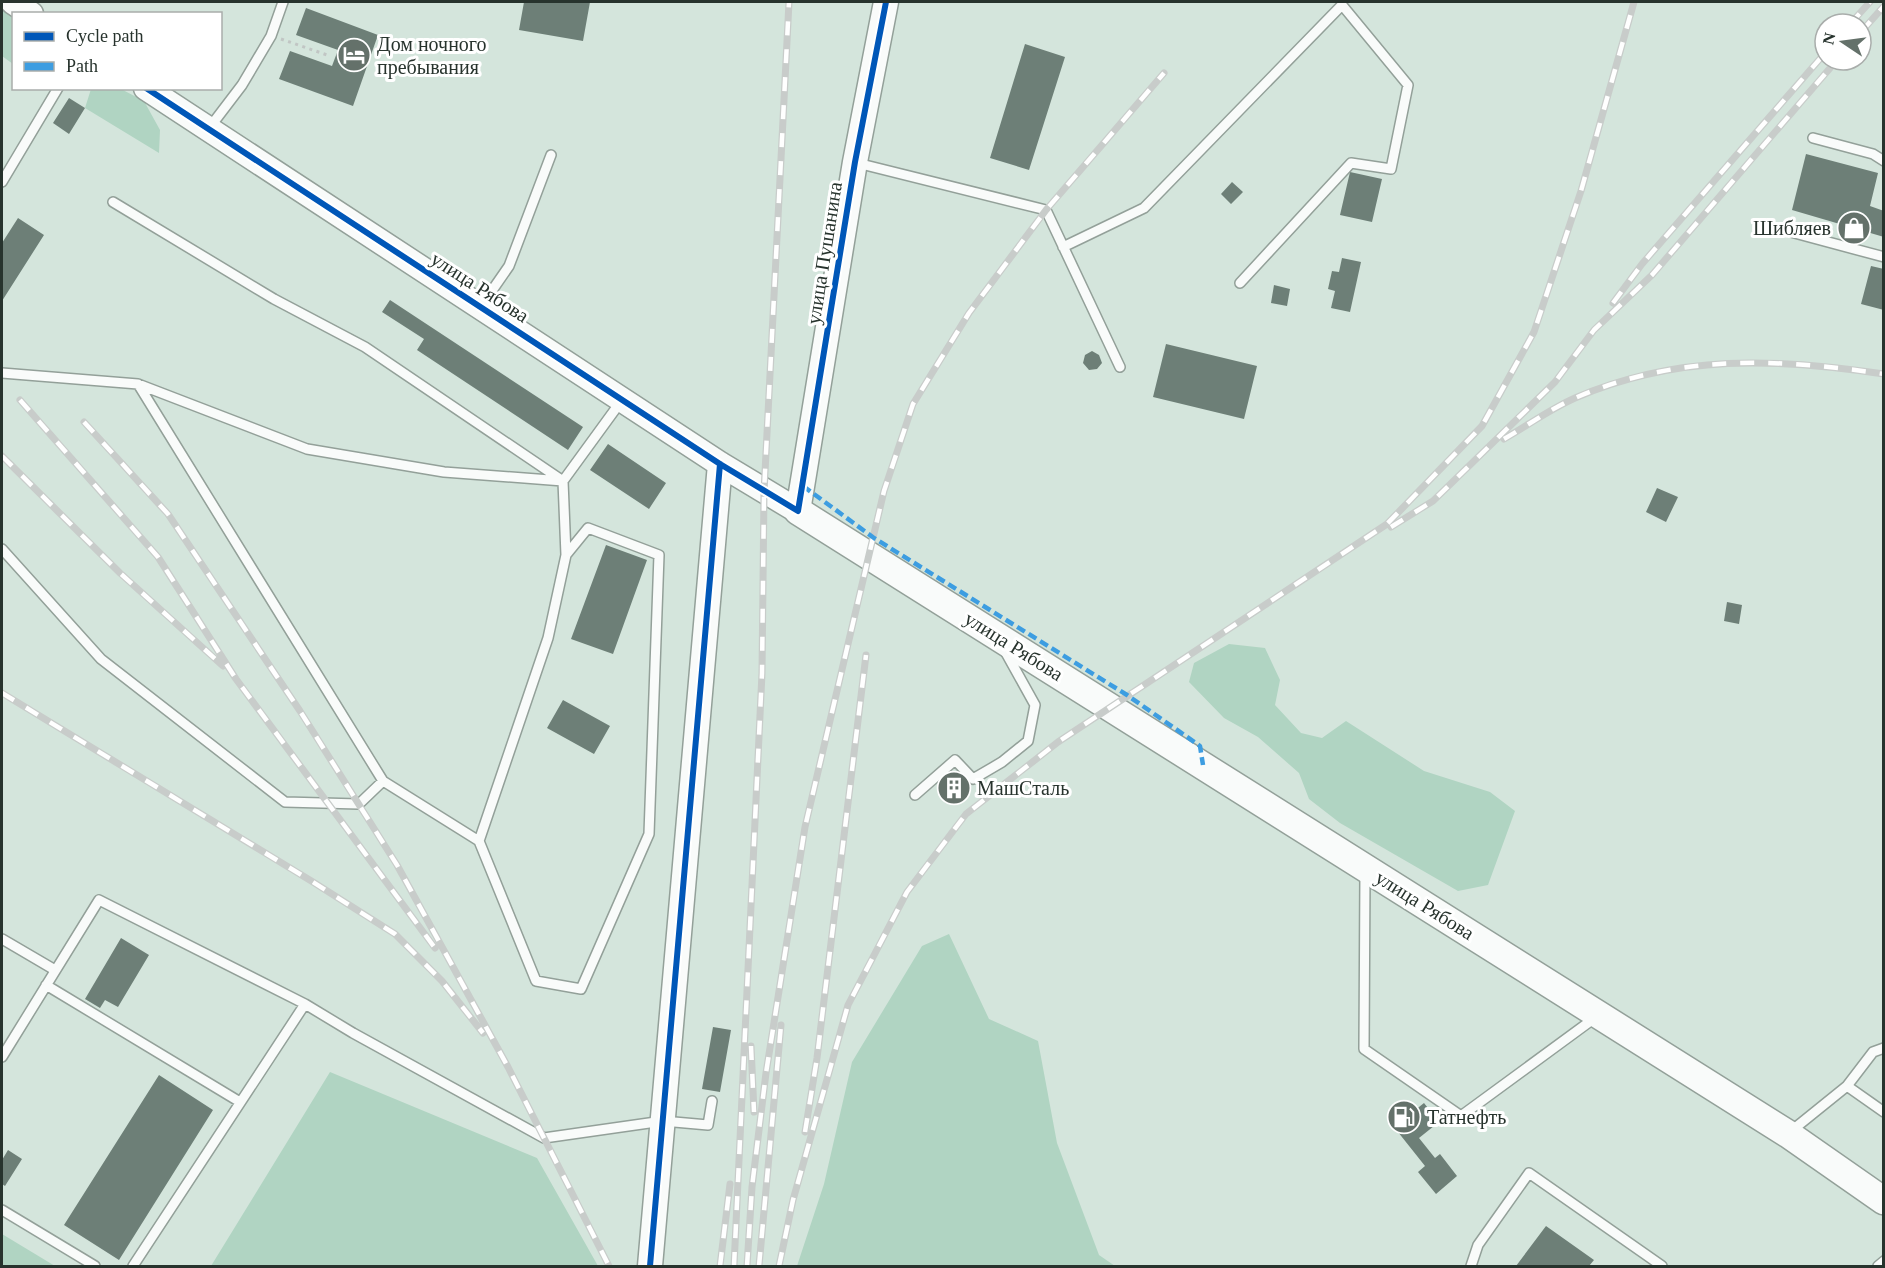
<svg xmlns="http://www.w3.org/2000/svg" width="1885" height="1268" viewBox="0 0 1885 1268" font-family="Georgia,serif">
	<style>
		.grass { fill: #b0d4c2 }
		.building { fill: #6d7f77 }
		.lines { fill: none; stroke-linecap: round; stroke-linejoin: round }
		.service-casing { stroke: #93a099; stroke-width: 12 }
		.tertiary-casing { stroke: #93a099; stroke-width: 27 }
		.secondary-casing { stroke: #93a099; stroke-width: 30 }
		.path { stroke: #c1c6c4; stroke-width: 3; stroke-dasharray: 3 4.5; stroke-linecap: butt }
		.service { stroke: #f9fbfa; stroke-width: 9 }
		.tertiary { stroke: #f9fbfa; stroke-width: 24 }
		.secondary { stroke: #f9fbfa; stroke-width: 27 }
		.rail-casing { stroke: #c8ccca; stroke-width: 7 }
		.rail { stroke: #fff; stroke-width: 4.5; stroke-dasharray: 14; stroke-linecap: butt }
		.quiet { stroke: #3d9de1; stroke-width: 4.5; stroke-dasharray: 9 4.5; stroke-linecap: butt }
		.cycleway-casing { stroke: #fff; stroke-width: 10 }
		.cycleway { stroke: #0057b8; stroke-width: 6 }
		.labels { text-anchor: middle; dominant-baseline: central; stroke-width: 6; stroke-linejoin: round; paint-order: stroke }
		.poi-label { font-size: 20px; fill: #27332d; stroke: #fff; text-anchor: start }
		.street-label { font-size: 20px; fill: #27332d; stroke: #fff }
	</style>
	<rect width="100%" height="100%" fill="#d4e5dc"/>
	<!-- grass -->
	<path class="grass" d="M2,9L13,17V64L2,56Z
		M91,89H121L144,101L160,130L159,153L85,108Z
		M1229,644L1265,648L1280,680L1275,705L1301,733L1322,738L1346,721L1424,771L1490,792L1515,811L1488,885L1458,891L1340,823L1309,799L1299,773L1258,737L1224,718L1189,682L1194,663Z
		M949,934L989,1019L1038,1041L1057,1143L1099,1255L1115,1266H797L824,1184L852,1062L922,946Z
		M330,1072L537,1158L598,1266H211Z
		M2,1234L55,1266H2Z"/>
	<!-- building -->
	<path class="building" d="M524,2H590L583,41L519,30Z
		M306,8L378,35L353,106L279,79L290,51L332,66L338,50L296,35Z
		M1025,44L1065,57L1029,170L990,158Z
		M69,98L85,108L69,134L53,123Z
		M1806,154L1878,173L1870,206L1884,211V237L1792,210Z
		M1350,172L1382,179L1372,222L1340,215Z
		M1232,182L1243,192L1231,204L1221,194Z
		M18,218L44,235L2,301V243Z
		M1342,258L1361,262L1350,312L1331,308L1335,291L1328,289L1332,271L1339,272Z
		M1871,266L1884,269V310L1861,304Z
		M1274,285L1290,289L1287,306L1271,303Z
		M390,300L583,427L568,450L417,350L424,339L382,312Z
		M1166,344L1257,366L1244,419L1153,397Z
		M1092,351L1099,355L1102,363L1097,369L1089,370L1083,363L1085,355Z
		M608,444L666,483L649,509L590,470Z
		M1657,488L1678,497L1666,522L1646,512Z
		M606,545L647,560L613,654L571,639Z
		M1727,602L1742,605L1739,624L1724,621Z
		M563,700L610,726L594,754L547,728Z
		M956,776L967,786L951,801L941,790Z
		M121,938L149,955L118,1007L105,1000L100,1008L85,999Z
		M713,1027L731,1030L720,1092L702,1089Z
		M159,1075L213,1110L119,1260L64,1225Z
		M1424,1103L1439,1122L1419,1138L1435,1158L1440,1154L1457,1176L1436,1194L1418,1172L1425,1166L1394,1127Z
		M8,1150L22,1159L5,1186L2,1184V1160Z
		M1546,1226L1594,1260L1589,1266H1516Z"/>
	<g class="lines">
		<defs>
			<path id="service" d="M210,127L242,85L271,36L283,2
				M1813,138L1873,154L1884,161
				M857,163L1046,210L1120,367
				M2,182L58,88
				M113,202L274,299L365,347L563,481L622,400
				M1787,231L1884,257
				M1063,247L1144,208L1342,5L1408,85L1391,169L1351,163L1240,283
				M482,305L509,266L551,155
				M2,373L138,384L383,781L479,841
				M138,384L307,449L444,472L563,481L566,555L548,638L479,841L536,981L581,989L649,834L659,555L588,528L566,555
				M2,549L101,659L285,802L359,804L383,781
				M915,795L955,760L973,779L1002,762L1028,741L1035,705L1005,651
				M1365,872L1364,1049L1461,1116L1596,1017
				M2,939L55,970
				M46,985L240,1102
				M2,1057L99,900L305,1004L353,1033L544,1138L663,1121L708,1125L712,1101
				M1847,1086L1884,1112
				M1790,1132L1847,1086L1873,1052L1884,1048
				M2,1210L95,1266
				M133,1266L305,1004
				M1471,1266L1478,1245L1529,1173L1662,1266
				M1878,1266L1884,1261"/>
			<path id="tertiary" d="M13,2L31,14
				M146,88L720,464L798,511L855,162L886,2
				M650,1266L720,464"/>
			<path id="secondary" d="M798,511L1788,1134L1884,1201"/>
		</defs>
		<!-- service casing -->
		<use href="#service" class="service-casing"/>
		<!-- tertiary casing -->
		<use href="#tertiary" class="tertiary-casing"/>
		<!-- secondary casing -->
		<use href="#secondary" class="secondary-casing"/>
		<!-- path -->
		<path class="path" d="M281,39L330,56"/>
		<!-- service -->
		<use href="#service" class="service"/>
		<!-- tertiary -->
		<use href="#tertiary" class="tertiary"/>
		<!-- secondary -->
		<use href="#secondary" class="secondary"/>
		<defs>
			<path id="rail" d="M1850,24L1870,2
				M1861,32L1884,6
				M1613,303L1642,264L1825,53
				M20,400L158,557L236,679L435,948
				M84,422L168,514L300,711L397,865L508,1067L609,1266
				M1504,439C1527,426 1550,409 1575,398C1677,354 1776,358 1884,374
				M2,456L120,573L223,666
				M1391,527L1433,501L1555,382L1594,330L1652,275L1837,60
				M2,693L313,882L395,934L442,981L483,1033
				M751,1046L754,1112
				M805,1132L817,1058L866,655
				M720,1266L730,1184
				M734,1266L762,673L764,492L789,2
				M747,1266L752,1187L766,1073L805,827L884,491L913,404L969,313L1046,210L1164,73
				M759,1266L781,1025
				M779,1266L793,1200L848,1005L907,892L966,814L1058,742L1387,524L1482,426L1534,332L1581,191L1634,2"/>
		</defs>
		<!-- rail casing -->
		<use href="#rail" class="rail-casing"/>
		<!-- rail -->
		<use href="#rail" class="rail"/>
		<!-- quiet -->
		<path class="quiet" d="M803,486L874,538L1127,695L1200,746L1203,765"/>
		<defs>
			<path id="cycleway" d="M146,88L720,464L798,511L855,162L886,2
				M650,1266L720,464"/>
		</defs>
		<!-- cycleway casing -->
		<use href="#cycleway" class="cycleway-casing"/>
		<!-- cycleway -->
		<use href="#cycleway" class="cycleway"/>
	</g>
	<!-- icons -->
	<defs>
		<symbol id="hotel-disc" viewBox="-11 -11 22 22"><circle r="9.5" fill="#64716a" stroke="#fff"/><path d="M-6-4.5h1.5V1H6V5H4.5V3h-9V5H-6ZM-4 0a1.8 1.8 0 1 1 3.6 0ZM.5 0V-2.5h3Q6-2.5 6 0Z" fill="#fff"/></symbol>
		<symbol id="shop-disc" viewBox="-11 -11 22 22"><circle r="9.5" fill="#64716a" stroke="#fff"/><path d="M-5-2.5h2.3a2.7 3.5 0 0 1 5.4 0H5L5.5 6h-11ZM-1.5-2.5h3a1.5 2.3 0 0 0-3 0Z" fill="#fff"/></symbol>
		<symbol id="building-disc" viewBox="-11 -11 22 22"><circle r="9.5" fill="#64716a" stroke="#fff"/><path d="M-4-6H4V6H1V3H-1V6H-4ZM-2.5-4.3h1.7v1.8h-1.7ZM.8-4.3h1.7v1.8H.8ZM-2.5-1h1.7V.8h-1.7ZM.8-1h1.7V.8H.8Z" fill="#fff"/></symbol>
		<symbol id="fuel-disc" viewBox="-11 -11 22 22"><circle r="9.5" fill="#64716a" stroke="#fff"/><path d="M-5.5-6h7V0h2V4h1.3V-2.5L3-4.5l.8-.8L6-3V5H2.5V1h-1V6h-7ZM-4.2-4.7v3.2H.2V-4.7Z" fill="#fff"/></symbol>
	</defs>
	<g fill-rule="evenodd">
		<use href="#hotel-disc" x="335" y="36" width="38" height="38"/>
		<use href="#shop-disc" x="1835" y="209" width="38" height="38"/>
		<use href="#building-disc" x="935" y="769" width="38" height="38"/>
		<use href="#fuel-disc" x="1385" y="1098" width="38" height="38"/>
	</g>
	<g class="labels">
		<!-- poi labels -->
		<g class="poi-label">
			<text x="377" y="44">Дом ночного<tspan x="377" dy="23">пребывания</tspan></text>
			<text x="1831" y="228" text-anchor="end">Шибляев</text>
			<text x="977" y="788">МашСталь</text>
			<text x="1427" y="1117">Татнефть</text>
		</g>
		<!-- street labels -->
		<g class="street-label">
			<text transform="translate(824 253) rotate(-81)">улица Пушанина</text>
			<text transform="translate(480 287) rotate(33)">улица Рябова</text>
			<text transform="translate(1014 646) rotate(32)">улица Рябова</text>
			<text transform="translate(1425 905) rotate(32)">улица Рябова</text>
		</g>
	</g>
	<!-- border -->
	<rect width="1885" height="1268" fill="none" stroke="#27332d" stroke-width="6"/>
	<!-- legend -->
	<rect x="12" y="12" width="210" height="78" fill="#ffffff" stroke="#a9adab" stroke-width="1.5"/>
	<rect x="24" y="32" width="30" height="9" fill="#0057b8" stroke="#a9adab" stroke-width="1.5"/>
	<text x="66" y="42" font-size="18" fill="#27332d">Cycle path</text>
	<rect x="24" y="62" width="30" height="9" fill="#3d9de1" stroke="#a9adab" stroke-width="1.5"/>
	<text x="66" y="72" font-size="18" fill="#27332d">Path</text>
	<!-- north arrow -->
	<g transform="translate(1843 42) rotate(283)"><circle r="28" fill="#ffffff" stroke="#a9adab" stroke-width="1.5"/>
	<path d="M0-4.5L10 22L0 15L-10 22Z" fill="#64716a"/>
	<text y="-9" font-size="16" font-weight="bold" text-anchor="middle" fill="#27332d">N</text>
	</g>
</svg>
